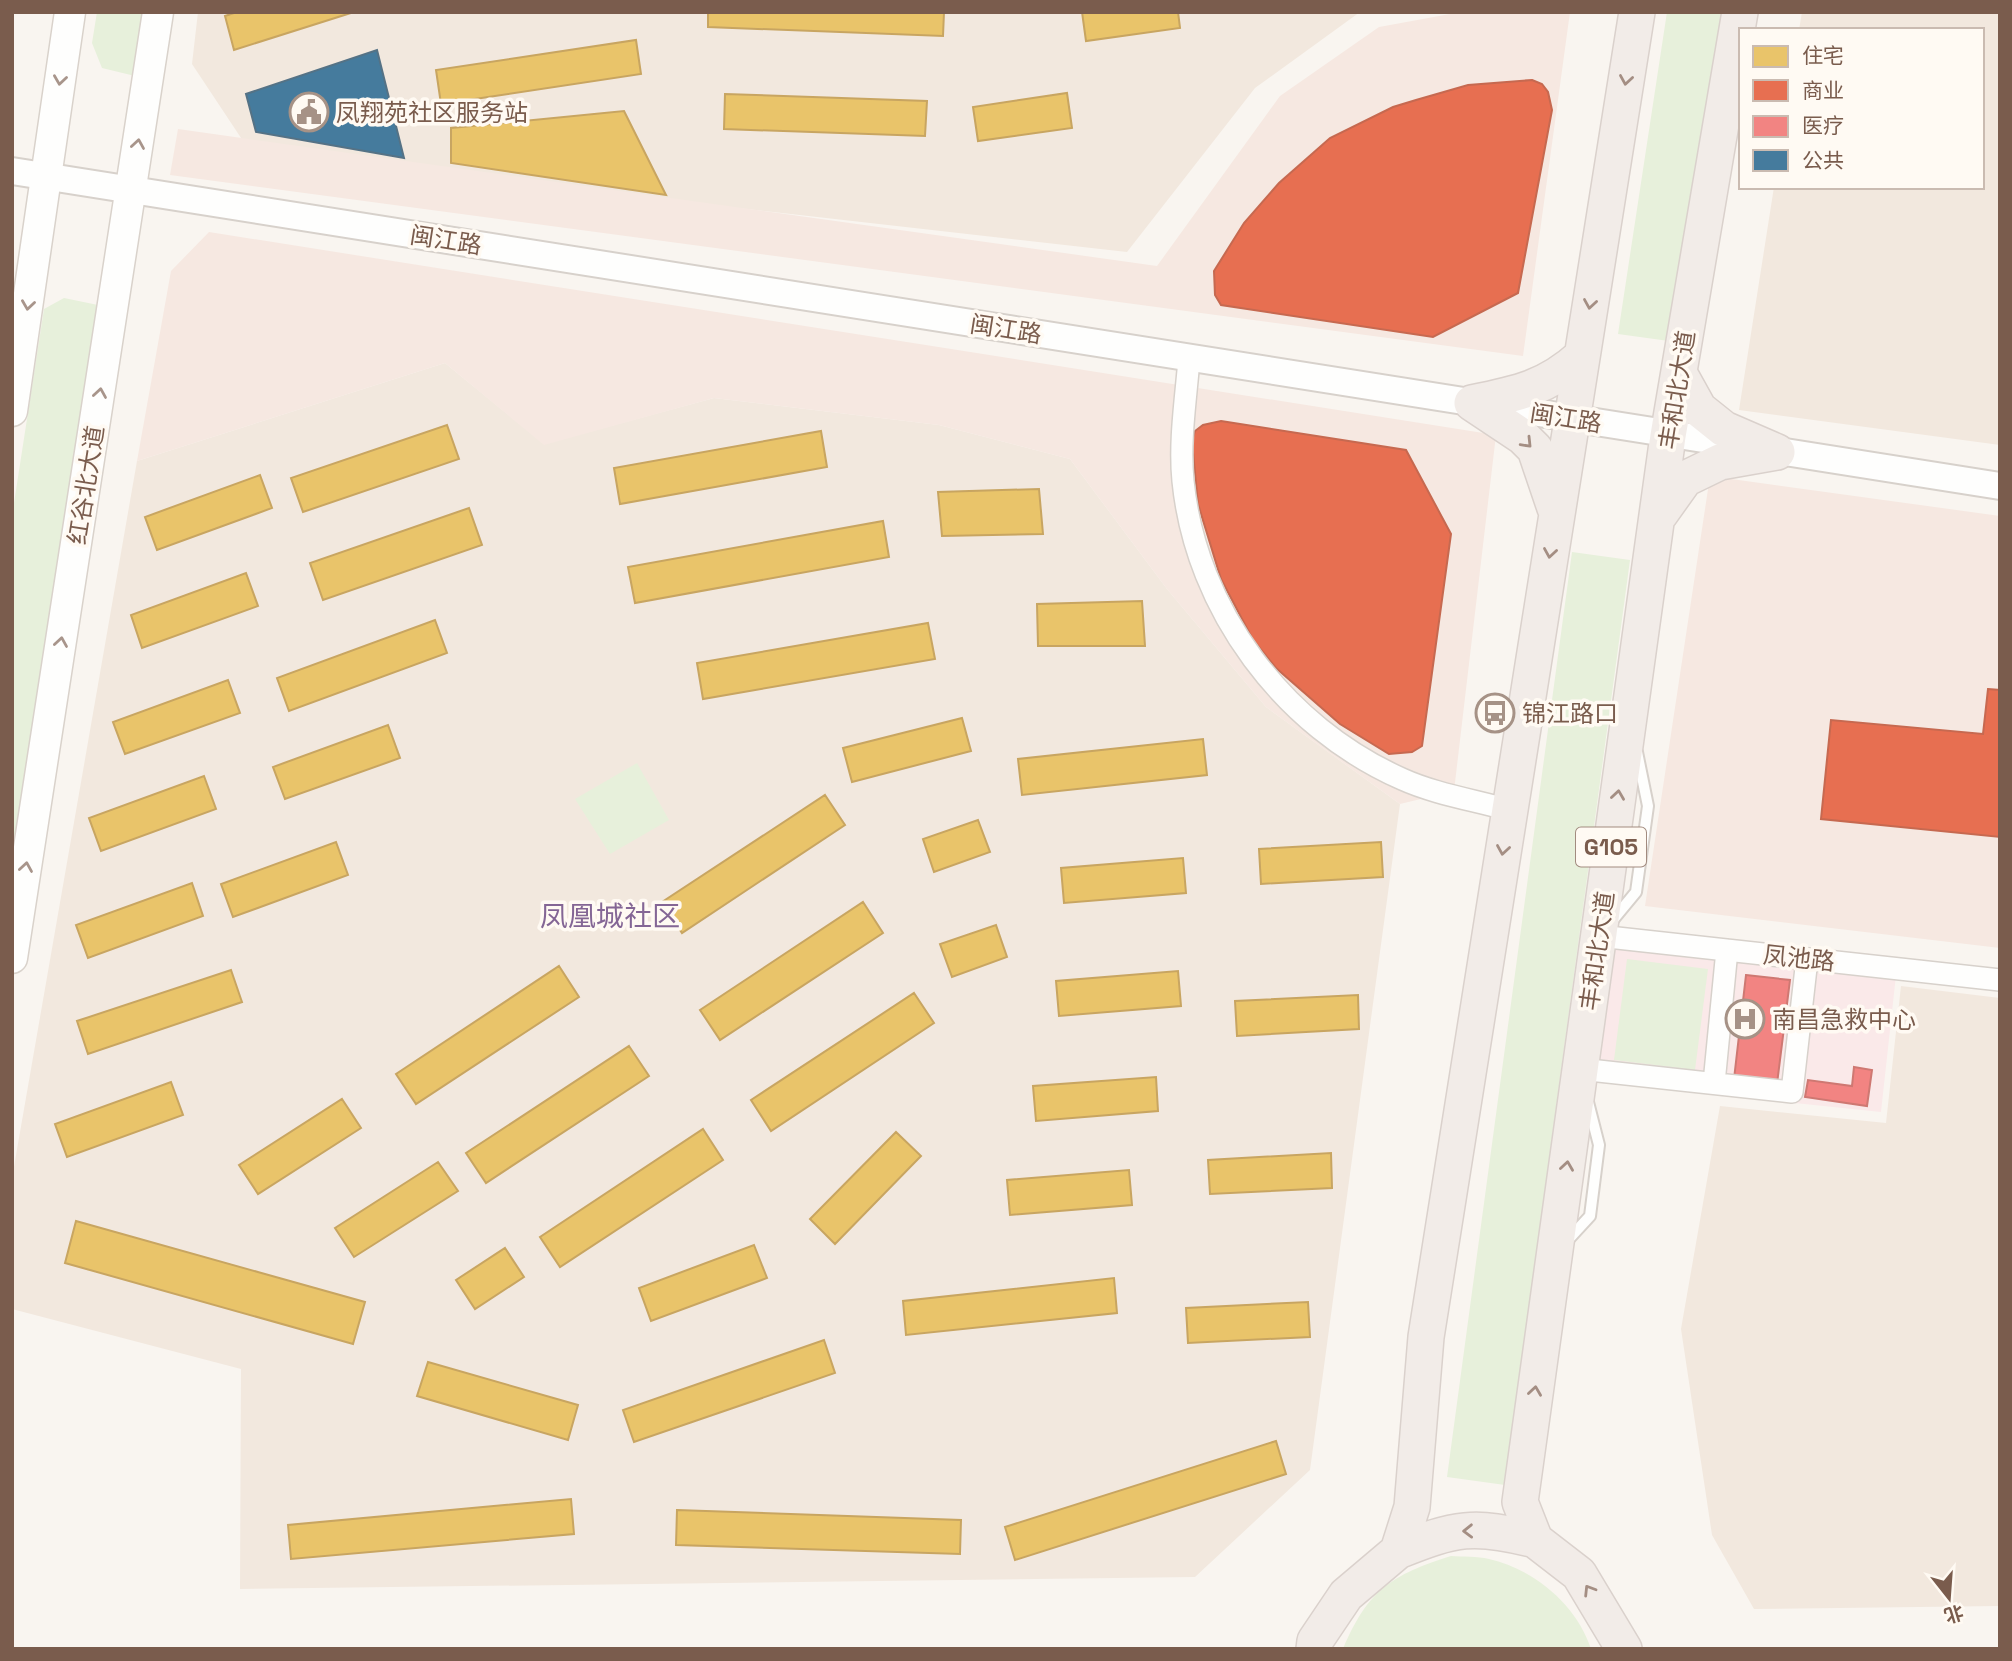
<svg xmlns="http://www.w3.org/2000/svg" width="2012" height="1661" viewBox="0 0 2012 1661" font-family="'Space Grotesk','Noto Sans SC',sans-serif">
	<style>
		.residential { fill: #f2e8de }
		.commercial { fill: #f6e8e1 }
		.medical { fill: #fae9e9 }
		.green { fill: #e7f0db }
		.homes { fill: #e9c46a; stroke: #c8a561; stroke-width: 2 }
		.shops { fill: #e76f51; stroke: #c66950; stroke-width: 2 }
		.health { fill: #f28482; stroke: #ce7872; stroke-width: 2 }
		.public { fill: #457b9d; stroke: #557285; stroke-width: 2 }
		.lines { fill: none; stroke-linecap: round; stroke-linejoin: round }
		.service-casing { stroke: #d7d1cb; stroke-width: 14 }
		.minor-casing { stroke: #d7d1cb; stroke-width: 24 }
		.tertiary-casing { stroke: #d7d1cb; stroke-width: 30 }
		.secondary-casing { stroke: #d9d2cb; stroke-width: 33 }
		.trunk-casing { stroke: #dad1cc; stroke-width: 38 }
		.service { stroke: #fefefd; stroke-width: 10 }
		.minor { stroke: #fefefd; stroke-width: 21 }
		.tertiary { stroke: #fefefd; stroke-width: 26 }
		.secondary { stroke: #fefefd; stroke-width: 30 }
		.trunk { stroke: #f2ece8; stroke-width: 35 }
		.oneway { stroke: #a8958b }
		.oneway2 { stroke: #a48e83 }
		.labels { text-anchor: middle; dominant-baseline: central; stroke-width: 7; stroke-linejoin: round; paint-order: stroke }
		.shield { fill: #fffaf3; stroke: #a28b7f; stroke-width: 2 }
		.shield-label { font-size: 23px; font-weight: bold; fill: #7a5c4d }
		.poi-label { font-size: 24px; fill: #7a5c4d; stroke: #fffaf3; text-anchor: start }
		.street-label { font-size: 24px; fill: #7a5c4d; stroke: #fffaf3 }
		.quarter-label { font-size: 28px; fill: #846695; stroke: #fffaf3 }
	</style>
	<rect width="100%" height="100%" fill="#f9f5f0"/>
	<!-- residential -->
	<path class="residential" d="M198,12H1360L1255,88L1127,252L251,153L192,64Z
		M1802,12H2000V445L1739,410L1774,187H1982V30H1799Z
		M445,363L544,444L714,398L939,425L1070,459L1167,589L1266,707L1400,804L1310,1470L1195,1577L240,1589L241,1369L12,1309V1178L137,461Z
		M1901,986L2000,998V1606L1754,1609L1712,1535L1681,1329L1720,1106L1886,1123Z"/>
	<!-- commercial -->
	<path class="commercial" d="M1461,12H1570L1523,356L170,175L178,129L1157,266L1280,96L1379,27Z
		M209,232L1496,435L1454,791L1400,804L1266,707L1167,589L1070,459L939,425L714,398L544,445L445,363L137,461L171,271Z
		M1710,476L2000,516V948L1645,906Z"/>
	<!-- medical -->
	<path class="medical" d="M1609,926L1898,957L1881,1112L1592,1082Z"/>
	<!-- green -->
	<path class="green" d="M97,12H150L135,76L102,68L92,43Z
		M1667,12H1727L1676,342L1618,334Z
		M64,298L98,305L12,860V516L44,309Z
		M1572,552L1630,560L1505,1485L1447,1477Z
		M637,763L669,820L610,854L575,799Z
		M1627,959L1708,969L1695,1070L1614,1060Z
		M1451,1556C1463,1557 1477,1556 1489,1559C1534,1569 1577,1605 1591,1649H1343C1368,1590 1391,1575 1451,1556Z"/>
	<!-- homes -->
	<path class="homes" d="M237,12H354L234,50L225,16Z
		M708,12H944L943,36L708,27Z
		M1082,12H1178L1180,28L1086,41Z
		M636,40L641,74L441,104L436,70Z
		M1067,93L1072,128L978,141L973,107Z
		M725,94L927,101L925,136L724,129Z
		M624,111L666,195L451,163V128Z
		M447,425L459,459L303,512L291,478Z
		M821,431L827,467L620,504L614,468Z
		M260,475L272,508L157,550L145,517Z
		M1039,489L1043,534L942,536L938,492Z
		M469,508L482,545L323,600L310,563Z
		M883,521L889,557L635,603L628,567Z
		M246,573L258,606L142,648L131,615Z
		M1142,601L1145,646H1038L1037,604Z
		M435,620L447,653L289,711L277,678Z
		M928,623L935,659L703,699L697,663Z
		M228,680L240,713L125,754L113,722Z
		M962,718L971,751L852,782L843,748Z
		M388,725L400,758L285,799L273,767Z
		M1203,739L1207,775L1022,795L1018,759Z
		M204,776L216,809L101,851L89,818Z
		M825,795L845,825L682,933L662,902Z
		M978,820L990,852L934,872L923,839Z
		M336,842L348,875L233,917L221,884Z
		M1381,842L1383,877L1261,884L1259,849Z
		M1183,858L1186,893L1064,903L1061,868Z
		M192,883L203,916L88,958L76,925Z
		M863,902L883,933L720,1040L700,1010Z
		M996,925L1007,957L952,977L940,944Z
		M559,966L579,997L416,1104L396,1074Z
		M231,970L242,1002L88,1054L77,1021Z
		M1178,971L1181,1006L1059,1016L1056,981Z
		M914,993L934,1023L771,1131L751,1100Z
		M1358,995L1359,1029L1237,1036L1235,1001Z
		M629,1046L649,1076L486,1183L466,1153Z
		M1156,1077L1158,1111L1036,1121L1033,1086Z
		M171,1082L183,1115L67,1157L55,1124Z
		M342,1099L361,1128L258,1194L239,1165Z
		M703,1129L723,1160L560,1267L540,1237Z
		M896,1132L921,1156L835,1244L810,1219Z
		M1331,1153L1332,1188L1210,1194L1208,1160Z
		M438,1162L458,1191L354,1257L335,1228Z
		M1129,1170L1132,1205L1010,1215L1007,1180Z
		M76,1221L365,1302L353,1344L65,1263Z
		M754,1245L767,1278L651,1321L639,1288Z
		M505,1248L524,1277L475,1309L456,1280Z
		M1114,1278L1117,1313L906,1335L903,1301Z
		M1308,1302L1310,1337L1188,1343L1186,1308Z
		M824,1340L835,1373L634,1442L623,1410Z
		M428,1362L578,1405L568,1440L417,1396Z
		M1276,1441L1286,1474L1015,1560L1005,1527Z
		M571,1499L574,1534L291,1559L288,1525Z
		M677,1510L961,1520L960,1554L676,1545Z"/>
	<!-- shops -->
	<path class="shops" d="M1532,80L1542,84L1548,92L1552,110L1518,293L1433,337L1221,305L1215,295L1214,271L1244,223L1279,183L1330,138L1393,107L1416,100L1468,85Z
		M1221,421L1406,450L1451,534L1422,746L1412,752L1389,754L1340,724L1276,668L1253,640L1221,579L1198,504L1192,441L1195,431L1203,425Z
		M1988,689L2000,690V837L1821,819L1831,720L1983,734Z"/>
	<!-- health -->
	<path class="health" d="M1746,975L1790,980L1777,1084L1734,1079Z
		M1854,1067L1872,1070L1867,1106L1805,1097L1808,1080L1852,1086Z"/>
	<!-- public -->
	<path class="public" d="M377,50L404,158L256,132L246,94Z"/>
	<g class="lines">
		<defs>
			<path id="service" d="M1612,921L1636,892L1648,806L1637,752
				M1566,1242L1590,1216L1599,1145L1588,1102"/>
			<path id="minor" d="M1189,359C1186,398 1179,441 1183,481C1196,610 1284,727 1402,779C1435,794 1474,800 1509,810
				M1599,936L2000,980
				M1580,1069L1792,1092L1807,959
				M1714,1083L1727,950"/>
			<path id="tertiary" d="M12,171L2000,486"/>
			<path id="secondary" d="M12,411L70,12
				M12,958L158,12"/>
			<path id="trunk" d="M1679,373L1699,409L1724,429L1777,452
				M1472,403L1523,437L1535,449L1555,508
				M1472,403C1517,394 1547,388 1582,356
				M1660,514L1685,479L1720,462L1777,452
				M1398,1551C1455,1528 1474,1524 1535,1540
				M1314,1649L1315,1641L1346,1595L1398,1551L1412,1507L1426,1337L1637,12
				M1624,1649L1579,1574L1535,1540L1520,1502L1668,436L1740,12"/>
		</defs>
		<!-- service casing -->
		<use href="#service" class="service-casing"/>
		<!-- minor casing -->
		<use href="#minor" class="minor-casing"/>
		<!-- tertiary casing -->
		<use href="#tertiary" class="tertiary-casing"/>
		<!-- secondary casing -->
		<use href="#secondary" class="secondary-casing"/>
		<!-- trunk casing -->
		<use href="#trunk" class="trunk-casing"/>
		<!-- service -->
		<use href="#service" class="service"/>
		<!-- minor -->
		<use href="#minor" class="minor"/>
		<!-- tertiary -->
		<use href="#tertiary" class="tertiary"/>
		<!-- secondary -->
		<use href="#secondary" class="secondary"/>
		<!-- trunk -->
		<use href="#trunk" class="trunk"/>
	</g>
	<!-- one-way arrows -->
	<defs><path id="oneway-chevron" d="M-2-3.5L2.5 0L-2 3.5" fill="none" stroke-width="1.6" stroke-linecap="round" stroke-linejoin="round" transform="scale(1.75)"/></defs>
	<g class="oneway">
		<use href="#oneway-chevron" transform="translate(60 80) rotate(98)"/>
		<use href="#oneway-chevron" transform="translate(138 144) rotate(-81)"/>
		<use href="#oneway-chevron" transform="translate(28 305) rotate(98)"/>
		<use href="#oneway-chevron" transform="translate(100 393) rotate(-81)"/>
		<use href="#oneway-chevron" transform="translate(61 642) rotate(-81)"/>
		<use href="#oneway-chevron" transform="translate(26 867) rotate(-81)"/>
	</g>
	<g class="oneway2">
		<use href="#oneway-chevron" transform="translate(1626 80) rotate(99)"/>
		<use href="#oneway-chevron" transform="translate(1590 304) rotate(99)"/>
		<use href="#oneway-chevron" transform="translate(1527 443) rotate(46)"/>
		<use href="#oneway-chevron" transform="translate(1550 553) rotate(99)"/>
		<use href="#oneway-chevron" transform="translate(1618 795) rotate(-82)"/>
		<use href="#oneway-chevron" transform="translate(1503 850) rotate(99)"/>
		<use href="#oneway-chevron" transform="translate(1567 1166) rotate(-82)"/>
		<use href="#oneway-chevron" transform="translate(1535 1391) rotate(-82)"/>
		<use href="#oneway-chevron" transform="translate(1468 1531) rotate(179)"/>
		<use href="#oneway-chevron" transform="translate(1589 1590) rotate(-122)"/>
	</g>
	<!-- icons -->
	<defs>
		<symbol id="civic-ring" viewBox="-11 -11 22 22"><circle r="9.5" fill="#fffaf3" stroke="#a69286" stroke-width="1.5"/><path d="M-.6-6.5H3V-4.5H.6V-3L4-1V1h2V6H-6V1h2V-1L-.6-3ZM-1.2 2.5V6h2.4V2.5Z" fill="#a69286"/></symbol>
		<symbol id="bus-ring" viewBox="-11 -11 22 22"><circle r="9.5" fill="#fffaf3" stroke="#a69286" stroke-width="1.5"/><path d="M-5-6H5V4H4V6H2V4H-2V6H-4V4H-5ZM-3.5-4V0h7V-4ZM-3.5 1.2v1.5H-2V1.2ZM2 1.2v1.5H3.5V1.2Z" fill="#a69286"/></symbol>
		<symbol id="hospital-ring" viewBox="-11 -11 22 22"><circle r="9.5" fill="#fffaf3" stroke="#a69286" stroke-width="1.5"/><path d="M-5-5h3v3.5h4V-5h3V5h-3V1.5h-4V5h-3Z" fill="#a69286"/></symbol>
	</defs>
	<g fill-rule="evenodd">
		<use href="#civic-ring" x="287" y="90" width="44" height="44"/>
		<use href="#bus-ring" x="1473" y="691" width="44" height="44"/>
		<use href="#hospital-ring" x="1723" y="997" width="44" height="44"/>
	</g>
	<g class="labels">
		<!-- shield labels -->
		<rect class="shield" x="1576" y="827.5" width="70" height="39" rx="5"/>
		<g class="shield-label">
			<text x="1611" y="847">G105</text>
		</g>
		<!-- poi labels -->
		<g class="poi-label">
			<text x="336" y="112">凤翔苑社区服务站</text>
			<text x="1522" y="713">锦江路口</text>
			<text x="1772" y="1019">南昌急救中心</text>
		</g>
		<!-- street labels -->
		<g class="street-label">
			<text transform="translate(446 240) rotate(9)">闽江路</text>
			<text transform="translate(1006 329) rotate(9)">闽江路</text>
			<text transform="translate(1677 390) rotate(-81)">丰和北大道</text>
			<text transform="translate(1566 418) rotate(9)">闽江路</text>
			<text transform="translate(86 485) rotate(-81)">红谷北大道</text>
			<text transform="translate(1597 951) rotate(-82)">丰和北大道</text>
			<text transform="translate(1799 958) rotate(6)">凤池路</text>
		</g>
		<!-- quarter labels -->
		<g class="quarter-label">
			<text x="610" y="916">凤凰城社区</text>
		</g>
	</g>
	<!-- border -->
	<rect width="2012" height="1661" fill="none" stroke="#7a5c4d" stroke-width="28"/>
	<!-- legend -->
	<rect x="1739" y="28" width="245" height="161" fill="#fffaf3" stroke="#cabbb1" stroke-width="2"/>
	<rect x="1753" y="46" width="35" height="21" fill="#e9c46a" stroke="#cabbb1" stroke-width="2"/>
	<text x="1802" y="63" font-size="21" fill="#7a5c4d">住宅</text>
	<rect x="1753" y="80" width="35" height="21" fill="#e76f51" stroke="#cabbb1" stroke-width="2"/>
	<text x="1802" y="98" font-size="21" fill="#7a5c4d">商业</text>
	<rect x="1753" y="116" width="35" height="21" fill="#f28482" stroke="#cabbb1" stroke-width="2"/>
	<text x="1802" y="133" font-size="21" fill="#7a5c4d">医疗</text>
	<rect x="1753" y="150" width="35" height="21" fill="#457b9d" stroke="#cabbb1" stroke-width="2"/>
	<text x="1802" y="168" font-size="21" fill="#7a5c4d">公共</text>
	<!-- north arrow -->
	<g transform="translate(1949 1598) rotate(163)" stroke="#fffaf3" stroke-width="5" paint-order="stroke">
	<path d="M0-5L12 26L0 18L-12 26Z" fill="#7a5c4d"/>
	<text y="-10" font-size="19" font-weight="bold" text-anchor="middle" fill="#7a5c4d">北</text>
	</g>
</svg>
